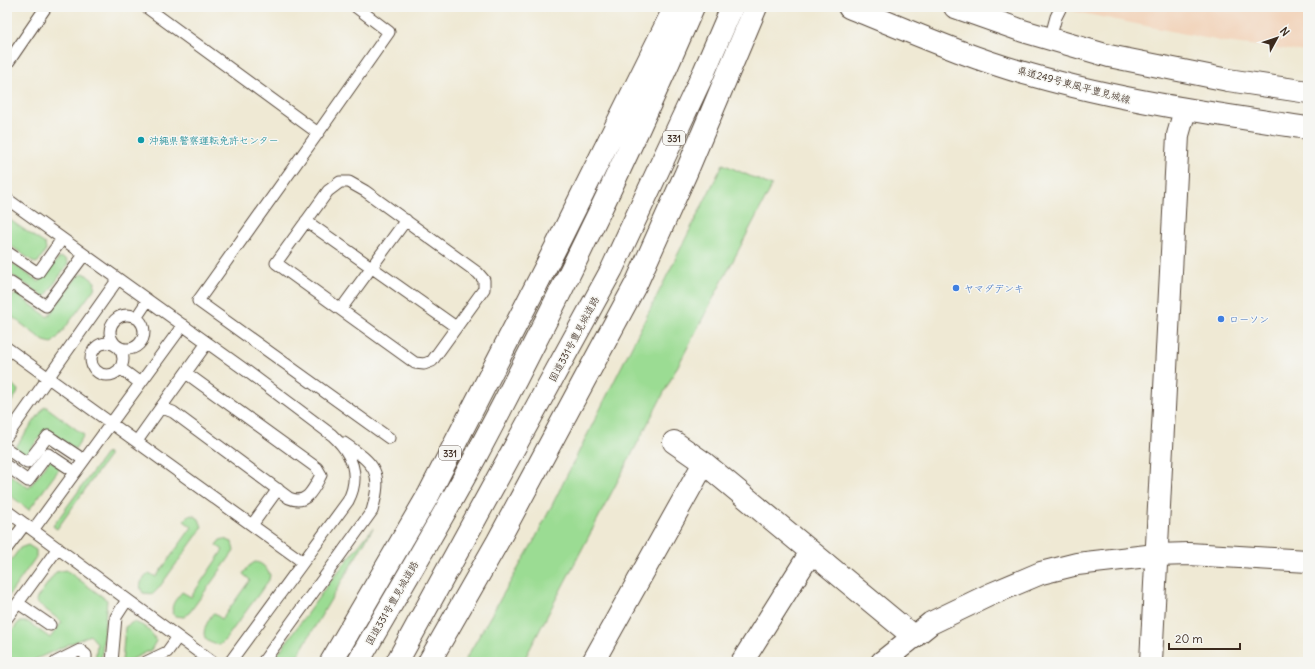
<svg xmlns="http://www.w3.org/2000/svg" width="1315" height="669" viewBox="0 0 1315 669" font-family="Delius,'Klee One',sans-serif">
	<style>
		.built { fill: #f2d5bd }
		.green { fill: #9bdc93; stroke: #6b8358 }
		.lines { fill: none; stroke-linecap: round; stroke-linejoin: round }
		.service-casing { stroke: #564739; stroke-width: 13 }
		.minor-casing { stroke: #564739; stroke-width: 24 }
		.tertiary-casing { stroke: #564739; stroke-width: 24 }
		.secondary-casing { stroke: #564739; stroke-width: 24 }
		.trunk-casing { stroke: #564739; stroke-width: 24 }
		.service { stroke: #fff; stroke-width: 11 }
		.minor { stroke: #fff; stroke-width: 22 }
		.tertiary { stroke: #fff; stroke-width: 22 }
		.secondary { stroke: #fff; stroke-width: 22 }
		.trunk { stroke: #fff; stroke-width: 22 }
		.culture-dot { fill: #0f9aa8; stroke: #f6f6f2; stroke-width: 1.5 }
		.shop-dot { fill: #3f7fe0; stroke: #f6f6f2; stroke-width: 1.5 }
		.labels { text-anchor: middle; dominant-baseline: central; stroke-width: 3; stroke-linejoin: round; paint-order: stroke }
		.shield { fill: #f6f6f2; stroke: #73675e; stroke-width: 1 }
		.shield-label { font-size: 9px; font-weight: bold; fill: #3b2a1e }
		.street-label { font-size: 10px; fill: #3b2a1e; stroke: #f6f6f2 }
		.culture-label { font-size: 10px; fill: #0d838f; stroke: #f6f6f2; text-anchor: start }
		.shop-label { font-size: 10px; fill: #366cbe; stroke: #f6f6f2; text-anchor: start }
	</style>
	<rect width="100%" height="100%" fill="#f6f6f2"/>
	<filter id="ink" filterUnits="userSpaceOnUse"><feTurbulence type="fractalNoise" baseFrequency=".025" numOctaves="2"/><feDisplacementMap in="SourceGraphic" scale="8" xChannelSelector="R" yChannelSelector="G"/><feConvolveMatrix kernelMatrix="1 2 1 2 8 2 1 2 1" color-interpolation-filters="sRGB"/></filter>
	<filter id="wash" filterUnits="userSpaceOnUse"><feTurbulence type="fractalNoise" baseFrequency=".012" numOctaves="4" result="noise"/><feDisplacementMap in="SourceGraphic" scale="16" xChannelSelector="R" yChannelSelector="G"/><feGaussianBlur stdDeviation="0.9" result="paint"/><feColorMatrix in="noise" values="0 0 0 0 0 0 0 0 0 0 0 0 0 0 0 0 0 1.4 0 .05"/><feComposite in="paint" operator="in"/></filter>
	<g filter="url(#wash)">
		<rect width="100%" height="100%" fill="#efe9d4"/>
		<!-- built -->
		<path class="built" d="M1052,7H1308V52L1225,42Z"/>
		<!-- green -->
		<path class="green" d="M723,164L772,186L523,662H464L535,539Z
			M7,218L45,244L46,250L38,262L35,263L7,243Z
			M60,257L67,260L68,264L45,297L9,273L7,275V260L39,282Z
			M84,273L95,282L94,289L59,336L52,343L44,341L7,313V301L16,294L48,317L77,277Z
			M7,379L18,390L17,394L7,408Z
			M45,406L84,435L75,449L46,428L26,456L15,448Z
			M107,452L109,456L57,529L54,527L53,526Z
			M50,460L60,468L29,510L7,493V473L29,488Z
			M193,515L199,519L202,527L200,531L158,589L153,594L143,593C137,584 143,579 149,573L156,577L192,527L184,521L188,516Z
			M373,528L294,662H272L332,579Z
			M224,539L232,542L234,551L232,554L190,612L184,617L175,616C168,607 176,599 182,592L191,597L223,550L216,545L220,540Z
			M28,545L36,550V557L7,598V566L20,548Z
			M255,562C263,563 266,568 270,575L269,580L225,640L220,645C196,642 204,627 213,613L222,619L250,580L243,574L249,566Z
			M66,570L107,600L101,662H95L97,643L90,635L29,662H7V637L19,622H28L50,638L62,622L36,602L37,598L56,572Z
			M133,622C143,624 153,632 156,641L151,650L126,662H122L125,627Z"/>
	</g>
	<g filter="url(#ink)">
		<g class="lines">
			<defs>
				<path id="service" d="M146,7L318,133L389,32L356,7
					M1050,39L1056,17L1061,7
					M7,64L46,7
					M318,133L198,301L389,438
					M340,182H349L365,191L478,273L484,280V289L432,361L424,364L415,363L276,263L328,191Z
					M7,199L248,372L332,435C352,453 361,476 348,501L230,662
					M306,221L456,327
					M7,252L38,273L62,239
					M7,289L11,283L46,306L84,255
					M341,309L406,220
					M110 332a17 17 0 1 1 34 0a17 17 0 1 1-34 0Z
					M136,318L148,300
					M91 359a16 16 0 1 1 32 0a16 16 0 1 1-32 0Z
					M7,348L303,562
					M120,368L140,383
					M159,410L207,343
					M7,436L118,279
					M137,441L159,410L165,409L173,412L289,498C307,506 314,488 321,475L317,468L186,373
					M7,449L27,463L48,436L84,460
					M7,466L28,481L48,454L75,472
					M7,511L212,662
					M252,525L278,489
					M33,530L183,325
					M7,548L25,524
					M18,603L50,625
					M7,618L58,548
					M56,662L80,650L86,655V662
					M112,662L116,617L127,600
					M146,662L167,652L178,637
					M263,662L372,511C383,472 376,465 344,443"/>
				<path id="minor" d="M674,442L704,463L914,637
					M593,662L704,463
					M742,662L811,552
					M1151,662L1178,135L1185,110"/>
				<path id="tertiary" d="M882,662L931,623L989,595L1041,573L1077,564L1156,555L1189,554L1308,561"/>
				<path id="secondary" d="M849,7C909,31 969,58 1031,75C1122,101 1215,114 1308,128
					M955,7L1023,31L1109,56L1228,80L1308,92"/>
				<path id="trunk" d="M331,662L429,494L560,239L675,7
					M358,662C397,594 438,526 476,456C554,309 627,160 693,7
					M397,662L612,269L704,72L732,7
					M429,662L498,541L637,282L686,173L756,7"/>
			</defs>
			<!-- service casing -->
			<use href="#service" class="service-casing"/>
			<!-- minor casing -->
			<use href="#minor" class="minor-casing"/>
			<!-- tertiary casing -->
			<use href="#tertiary" class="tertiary-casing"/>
			<!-- secondary casing -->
			<use href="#secondary" class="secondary-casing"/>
			<!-- trunk casing -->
			<use href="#trunk" class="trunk-casing"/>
			<!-- service -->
			<use href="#service" class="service"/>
			<!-- minor -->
			<use href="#minor" class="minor"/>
			<!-- tertiary -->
			<use href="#tertiary" class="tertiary"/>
			<!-- secondary -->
			<use href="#secondary" class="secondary"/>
			<!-- trunk -->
			<use href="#trunk" class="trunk"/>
		</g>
	</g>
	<!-- markers -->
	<circle class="culture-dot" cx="141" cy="140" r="4"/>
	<g class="shop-dot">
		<circle cx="956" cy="288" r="4"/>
		<circle cx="1221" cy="319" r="4"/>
	</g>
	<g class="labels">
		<!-- shield labels -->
		<g class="shield">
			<rect x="663" y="131" width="22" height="14" rx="3"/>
			<rect x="439" y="446" width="22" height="14" rx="3"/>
		</g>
		<g class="shield-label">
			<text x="674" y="138">331</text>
			<text x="450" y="453">331</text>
		</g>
		<!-- street labels -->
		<g class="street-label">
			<text transform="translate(1074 85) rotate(15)">県道249号東風平豊見城線</text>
			<text transform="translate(574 339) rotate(-62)">国道331号豊見城道路</text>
			<text transform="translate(392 603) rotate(-60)">国道331号豊見城道路</text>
		</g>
		<!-- culture labels -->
		<g class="culture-label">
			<text x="149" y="140">沖縄県警察運転免許センター</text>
		</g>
		<!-- shop labels -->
		<g class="shop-label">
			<text x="964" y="288">ヤマダデンキ</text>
			<text x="1229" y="319">ローソン</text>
		</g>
	</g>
	<!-- margin -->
	<rect width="1315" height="669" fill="none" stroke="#f6f6f2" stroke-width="24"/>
	<!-- north arrow -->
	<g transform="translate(1277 38) rotate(50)" stroke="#f6f6f2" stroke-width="3" paint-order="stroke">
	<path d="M0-3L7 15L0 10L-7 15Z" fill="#3b2a1e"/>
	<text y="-6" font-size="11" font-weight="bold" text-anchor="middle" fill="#3b2a1e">N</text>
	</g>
	<!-- scale -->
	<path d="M1169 643v6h71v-6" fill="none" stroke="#3b2a1e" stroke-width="2"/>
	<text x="1175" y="643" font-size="12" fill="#3b2a1e" stroke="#f6f6f2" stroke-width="3" paint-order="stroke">20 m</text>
</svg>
